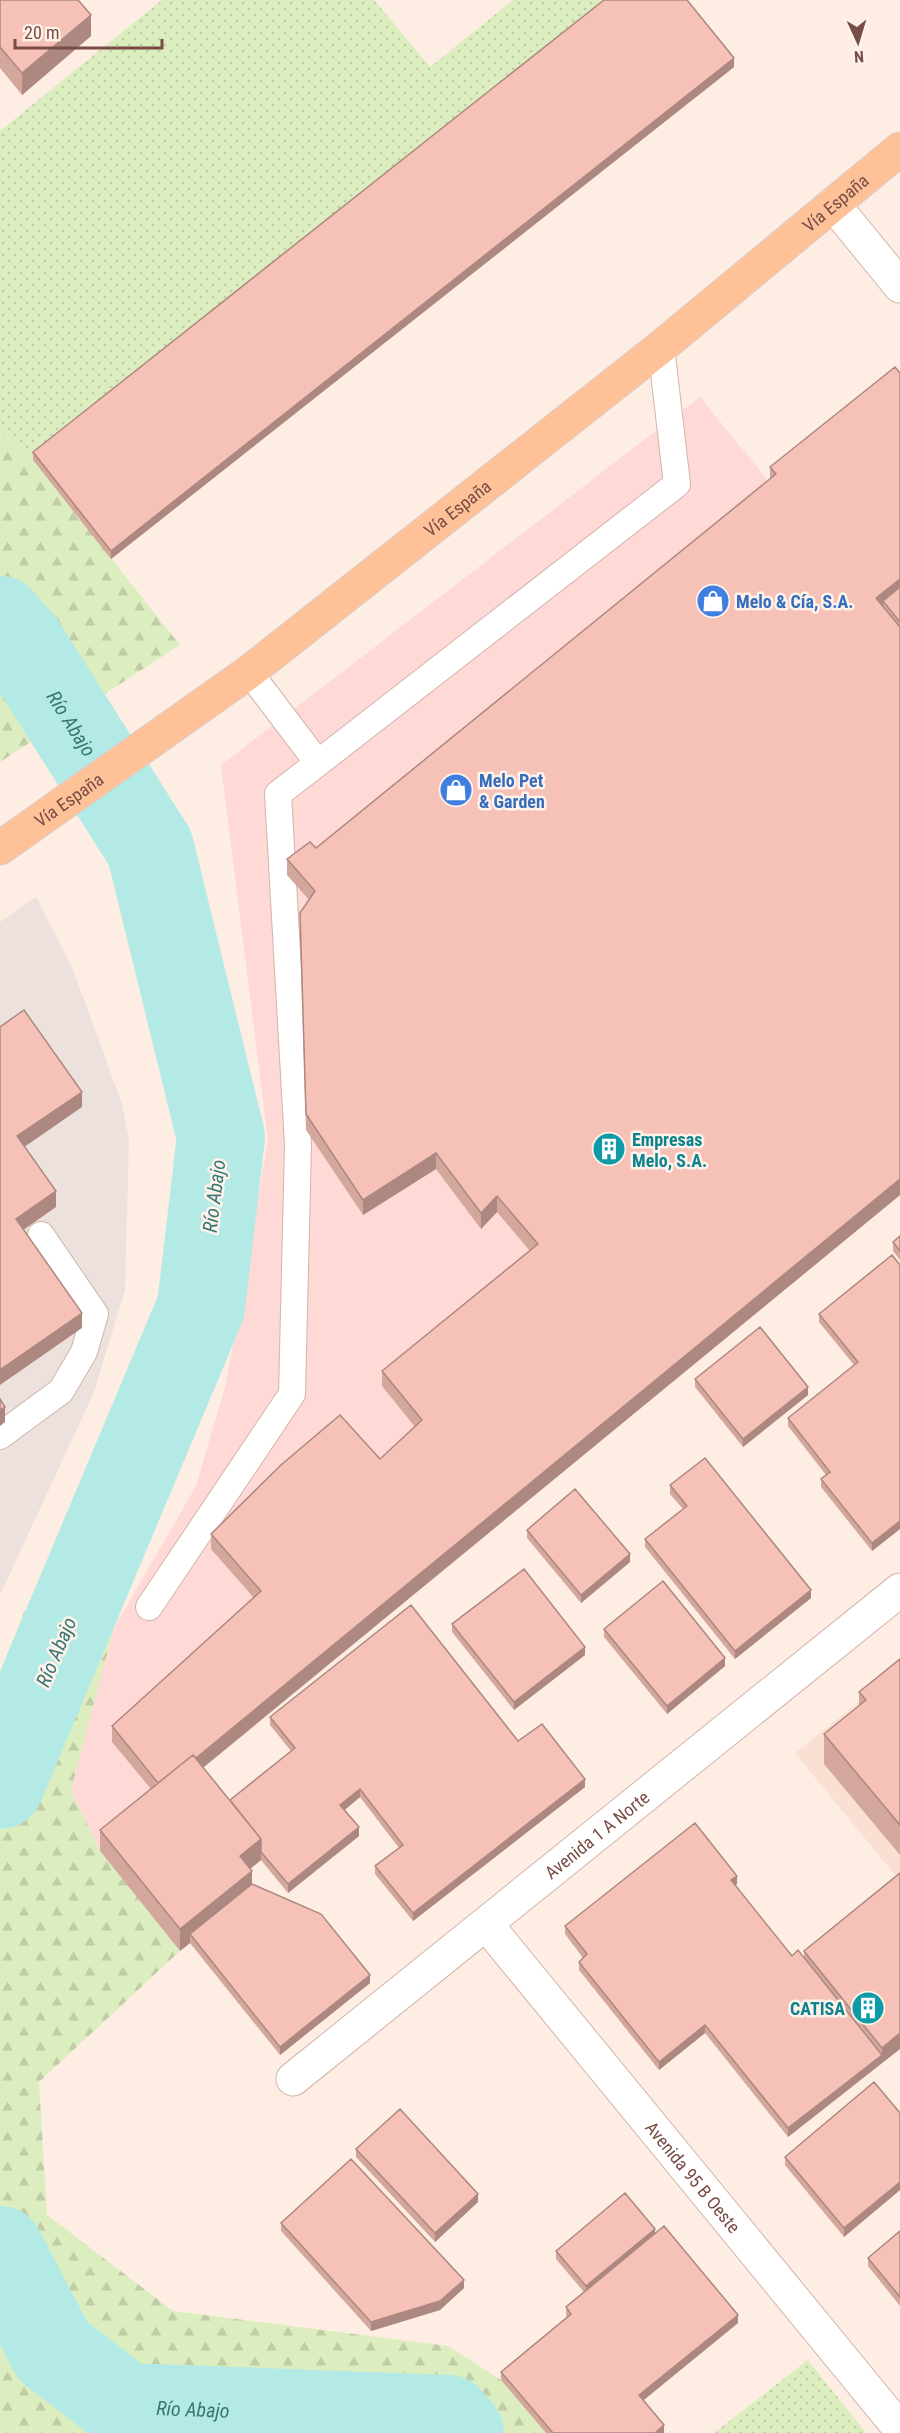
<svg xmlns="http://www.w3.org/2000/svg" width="900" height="2433" viewBox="0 0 900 2433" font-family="'Roboto Condensed',sans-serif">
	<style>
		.residential { fill: #f9e0d3 }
		.commercial { fill: #ffd9d5 }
		.industrial { fill: #ede1dd }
		.grass { fill: url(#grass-dots) }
		.forest { fill: url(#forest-firs) }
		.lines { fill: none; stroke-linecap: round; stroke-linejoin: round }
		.river { stroke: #b4eae6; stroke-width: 88 }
		.service-casing { stroke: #d3b4aa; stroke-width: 28 }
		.minor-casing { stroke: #d3b4aa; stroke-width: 35 }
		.primary-casing { stroke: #d9cdcb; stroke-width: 35 }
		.service { stroke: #fff; stroke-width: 26 }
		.minor { stroke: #fff; stroke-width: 33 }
		.primary { stroke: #ffc298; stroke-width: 33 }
		.wall { fill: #d4a79d }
		.shaded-wall { fill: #ac8880 }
		.building { fill: #f6c2b7; stroke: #ac8880; stroke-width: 1.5 }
		.labels { text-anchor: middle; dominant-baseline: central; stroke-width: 5; stroke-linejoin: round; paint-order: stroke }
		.street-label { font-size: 18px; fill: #784d46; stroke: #fff2ea }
		.shop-label { font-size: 18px; font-weight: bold; fill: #366cbe; stroke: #fff2ea; text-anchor: start }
		.culture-label { font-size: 18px; font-weight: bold; fill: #0d838f; stroke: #fff2ea; text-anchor: start }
		.water-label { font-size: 20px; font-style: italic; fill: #357875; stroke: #fff2ea }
	</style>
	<defs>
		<pattern id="grass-dots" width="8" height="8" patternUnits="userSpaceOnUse" patternTransform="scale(1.5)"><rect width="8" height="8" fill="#dcedbf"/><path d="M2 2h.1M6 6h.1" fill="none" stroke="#c0cda6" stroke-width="1.8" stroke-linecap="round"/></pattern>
		<pattern id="forest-firs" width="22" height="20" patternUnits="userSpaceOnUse" patternTransform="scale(1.5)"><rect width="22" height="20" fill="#dcedbf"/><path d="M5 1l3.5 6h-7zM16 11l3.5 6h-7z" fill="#c0cda6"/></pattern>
	</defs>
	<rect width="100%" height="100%" fill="#feede2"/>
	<!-- residential -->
	<path class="residential" d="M900,1669V1881L795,1753Z"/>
	<!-- commercial -->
	<path class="commercial" d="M700,397L900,643V1195L100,1851L71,1790L114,1628L196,1486L226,1384L268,1140L221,765Z"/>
	<!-- industrial -->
	<path class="industrial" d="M36,897L72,967L122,1104L129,1140L125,1290L94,1392L0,1595V922Z"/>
	<!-- grass -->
	<path class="grass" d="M162,0H374L430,67L513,0H614L33,460L0,432V131Z
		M808,2360L866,2433H714Z"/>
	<!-- forest -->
	<path class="forest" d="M0,432L33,460L180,645L0,762Z
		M24,1612L114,1628L71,1790L100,1851L180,1951L39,2082L47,2215L173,2311L448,2346L501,2380L546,2433H0V1673Z"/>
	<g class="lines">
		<!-- river -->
		<g class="river">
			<path id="s1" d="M0,620L21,644L150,848L221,1137L201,1307L0,1785"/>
			<path id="s2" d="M0,2250L53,2351L126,2407L448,2419L460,2433"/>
		</g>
		<defs>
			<path id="service" d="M249,672L318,763L677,484L661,347
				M0,1436L61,1391L84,1352L95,1314L41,1235
				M149,1607L292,1394L298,1145L278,794L318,763"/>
			<g id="minor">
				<path d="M833,204L900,286"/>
				<path id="s3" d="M486,1924L900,2429"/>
				<path id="s4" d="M293,2079L900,1590"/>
			</g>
			<g id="primary">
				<path id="s5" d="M0,848L249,672L661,347L900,149"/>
			</g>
		</defs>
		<!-- service casing -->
		<use href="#service" class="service-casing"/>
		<!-- minor casing -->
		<use href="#minor" class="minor-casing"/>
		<!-- primary casing -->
		<use href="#primary" class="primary-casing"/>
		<!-- service -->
		<use href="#service" class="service"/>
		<!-- minor -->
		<use href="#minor" class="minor"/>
		<!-- primary -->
		<use href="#primary" class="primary"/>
	</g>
	<!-- wall -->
	<path class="wall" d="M0,0L91,36L22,95L0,68Z
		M734,67L111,559L33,460V452Z
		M900,373V1195L203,1768L230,1800L291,1751L270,1725V1717L518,1741L585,1787L413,1921L375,1874V1866L399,1848L360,1797L344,1810L359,1836L288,1893L261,1860L250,1869L252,1884L370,1983L280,2055L190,1943L180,1951L100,1851V1830L151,1789L112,1742V1726L254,1598L211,1549V1534L380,1459L415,1427L382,1386V1371L530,1251L497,1212L481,1229L436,1169L363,1215L306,1130L300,929L309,900L287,875V859L316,848L770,479V467Z
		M900,1236V1260L893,1251V1242Z
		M900,1265V1529L872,1551L821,1487V1479L826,1475L788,1426V1418L854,1365L819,1322V1314Z
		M695,1379L808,1395L743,1447L695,1387Z
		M670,1485L811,1598L735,1659L645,1547V1539L683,1509L670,1494Z
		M527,1530L630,1562L581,1603L527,1538Z
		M452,1624L585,1655L514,1710L452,1632Z
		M604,1629L725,1666L667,1714L604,1637Z
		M900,1659V1855L824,1764V1734L859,1706V1692Z
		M900,1873V2049L788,2137L705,2033L659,2070L579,1970V1962L583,1958L565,1934V1926L737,1884L735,1885L792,1956L804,1957V1951Z
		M900,2113V2190L844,2237L785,2165V2157Z
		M356,2149L478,2202L435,2242L356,2157Z
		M281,2223L464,2288L440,2310L371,2331L281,2231Z
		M900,2231V2306L868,2266V2258Z
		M655,2234L738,2323L643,2400L664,2433H546L501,2380V2372L567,2317L566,2315V2307L584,2292L556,2259V2251Z"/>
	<!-- shaded-wall -->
	<path class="shaded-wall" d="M91,15V36L22,95V73Z
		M734,58V67L111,559V551Z
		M900,579V595L883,601V608L876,598Z
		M82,1092V1107L17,1152V1136Z
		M436,1153V1169L363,1215V1200Z
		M900,1179V1195L161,1802V1787Z
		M56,1191V1207L16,1235V1219Z
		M497,1196V1212L481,1229V1213Z
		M82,1313V1328L0,1385V1370Z
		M808,1387V1395L743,1447V1439Z
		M5,1407V1422L0,1426V1410Z
		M900,1521V1529L872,1551V1543Z
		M630,1554V1562L581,1603V1595Z
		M811,1590V1598L735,1659V1651Z
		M585,1647V1655L514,1710V1702Z
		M725,1658V1666L667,1714V1706Z
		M585,1779V1787L413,1921V1913Z
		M360,1789V1797L340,1814V1805Z
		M359,1827V1836L288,1893V1884Z
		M261,1839V1860L240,1877V1856Z
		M252,1871V1893L190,1934V1943L180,1951V1929Z
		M737,1876V1884L731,1889V1880Z
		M370,1975V1983L280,2055V2047Z
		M705,2025V2033L659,2070V2062Z
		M900,2033V2049L882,2063V2048Z
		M882,2055V2063L788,2137V2128Z
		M900,2182V2190L844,2237V2228Z
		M478,2194V2202L435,2242V2233Z
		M655,2229V2237L586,2295V2286Z
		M464,2280V2288L440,2310L371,2331V2322Z
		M738,2315V2323L639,2404V2395Z
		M664,2425V2433H655Z"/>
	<!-- building -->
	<path class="building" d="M0,0H78L91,15L22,73L0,47Z
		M604,0H687L734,58L111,551L33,452Z
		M895,367L900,373V579L876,598L900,627V1179L196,1758L193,1755L158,1783L112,1726L261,1591L211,1534L281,1465L340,1415L380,1459L422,1420L382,1371L538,1244L497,1196L481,1213L436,1153L363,1200L306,1114L300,913L315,891L287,859L310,842L316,848L776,474L770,467Z
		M900,587V622L883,601Z
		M24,1010L82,1092L17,1136L56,1191L16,1219L82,1313L0,1370V1027Z
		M900,1236V1251L893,1242Z
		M892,1255L900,1265V1521L872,1543L821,1479L830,1472L788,1418L858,1362L819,1314Z
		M760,1327L808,1387L743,1439L695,1379Z
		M0,1399L5,1407L0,1410Z
		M705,1458L811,1590L735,1651L645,1539L687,1506L670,1485Z
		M575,1489L630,1554L581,1595L527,1530Z
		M524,1569L585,1647L514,1702L452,1624Z
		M663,1581L725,1658L667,1706L604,1629Z
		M411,1605L518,1741L542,1724L585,1779L413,1913L375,1866L403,1845L360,1789L340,1805L359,1827L288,1884L261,1852V1839L230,1800L295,1748L270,1717Z
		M900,1659V1825L824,1734L866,1700L859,1692Z
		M193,1755L261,1839L240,1856L252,1871L180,1929L100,1830Z
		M695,1823L737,1876L731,1880L792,1956L798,1950L882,2055L788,2128L705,2025L659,2062L579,1962L587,1954L565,1926Z
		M900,1873V2033L882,2048L804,1951Z
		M252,1884L321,1914L370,1975L280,2047L190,1934Z
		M874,2082L900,2113V2182L844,2228L785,2157Z
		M400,2109L478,2194L435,2233L356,2149Z
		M351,2159L464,2280L440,2301L371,2322L281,2223Z
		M625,2193L655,2229L586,2286L556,2251Z
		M664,2226L738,2315L639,2395L664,2425L655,2433H553L501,2372L571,2314L566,2307Z
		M900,2231V2297L868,2258Z"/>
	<!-- icons -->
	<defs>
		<symbol id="shop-disc" viewBox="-11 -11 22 22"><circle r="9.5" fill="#3f7fe0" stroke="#fff2ea"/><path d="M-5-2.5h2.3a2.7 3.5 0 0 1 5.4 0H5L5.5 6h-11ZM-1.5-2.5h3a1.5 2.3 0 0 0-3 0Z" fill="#fff"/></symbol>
		<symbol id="building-disc" viewBox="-11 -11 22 22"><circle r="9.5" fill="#0f9aa8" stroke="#fff2ea"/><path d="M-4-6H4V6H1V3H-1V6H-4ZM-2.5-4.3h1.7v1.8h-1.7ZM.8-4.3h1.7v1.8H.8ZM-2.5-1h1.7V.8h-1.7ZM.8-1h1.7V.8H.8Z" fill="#fff"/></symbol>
	</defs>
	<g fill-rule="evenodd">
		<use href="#shop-disc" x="694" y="582" width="38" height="38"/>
		<use href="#shop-disc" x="437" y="771" width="38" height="38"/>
		<use href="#building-disc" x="590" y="1130" width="38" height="38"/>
		<use href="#building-disc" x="849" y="1989" width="38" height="38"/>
	</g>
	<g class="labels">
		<!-- street labels -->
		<g class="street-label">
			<text stroke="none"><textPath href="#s5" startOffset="1056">Vía España</textPath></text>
			<text stroke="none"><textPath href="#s5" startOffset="570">Vía España</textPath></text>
			<text stroke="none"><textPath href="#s5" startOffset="84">Vía España</textPath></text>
			<text stroke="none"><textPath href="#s4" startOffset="390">Avenida 1 A Norte</textPath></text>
			<text stroke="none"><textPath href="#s3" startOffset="327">Avenida 95 B Oeste</textPath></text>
		</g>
		<!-- shop labels -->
		<g class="shop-label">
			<text x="736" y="601">Melo &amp; Cía, S.A.</text>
			<text x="479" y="780">Melo Pet<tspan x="479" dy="21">&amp; Garden</tspan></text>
		</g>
		<!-- culture labels -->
		<g class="culture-label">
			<text x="632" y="1139">Empresas<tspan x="632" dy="21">Melo, S.A.</tspan></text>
			<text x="845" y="2008" text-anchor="end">CATISA</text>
		</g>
		<!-- water labels -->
		<g class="water-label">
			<text stroke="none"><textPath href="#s1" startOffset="126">Río Abajo</textPath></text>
			<text transform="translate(214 1196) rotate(-83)">Río Abajo</text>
			<text transform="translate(56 1652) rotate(-67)">Río Abajo</text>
			<text stroke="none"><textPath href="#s2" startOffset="273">Río Abajo</textPath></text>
		</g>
	</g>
	<!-- north arrow -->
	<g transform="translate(858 42) rotate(176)" stroke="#fff2ea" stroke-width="4.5" paint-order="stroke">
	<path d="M0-4.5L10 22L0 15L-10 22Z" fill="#784d46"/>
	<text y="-9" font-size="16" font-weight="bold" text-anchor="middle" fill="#784d46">N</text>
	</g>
	<!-- scale -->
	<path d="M15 39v9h147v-9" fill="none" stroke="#784d46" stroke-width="3"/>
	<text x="24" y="39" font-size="18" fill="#784d46" stroke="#fff2ea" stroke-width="4.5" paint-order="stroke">20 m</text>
</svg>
